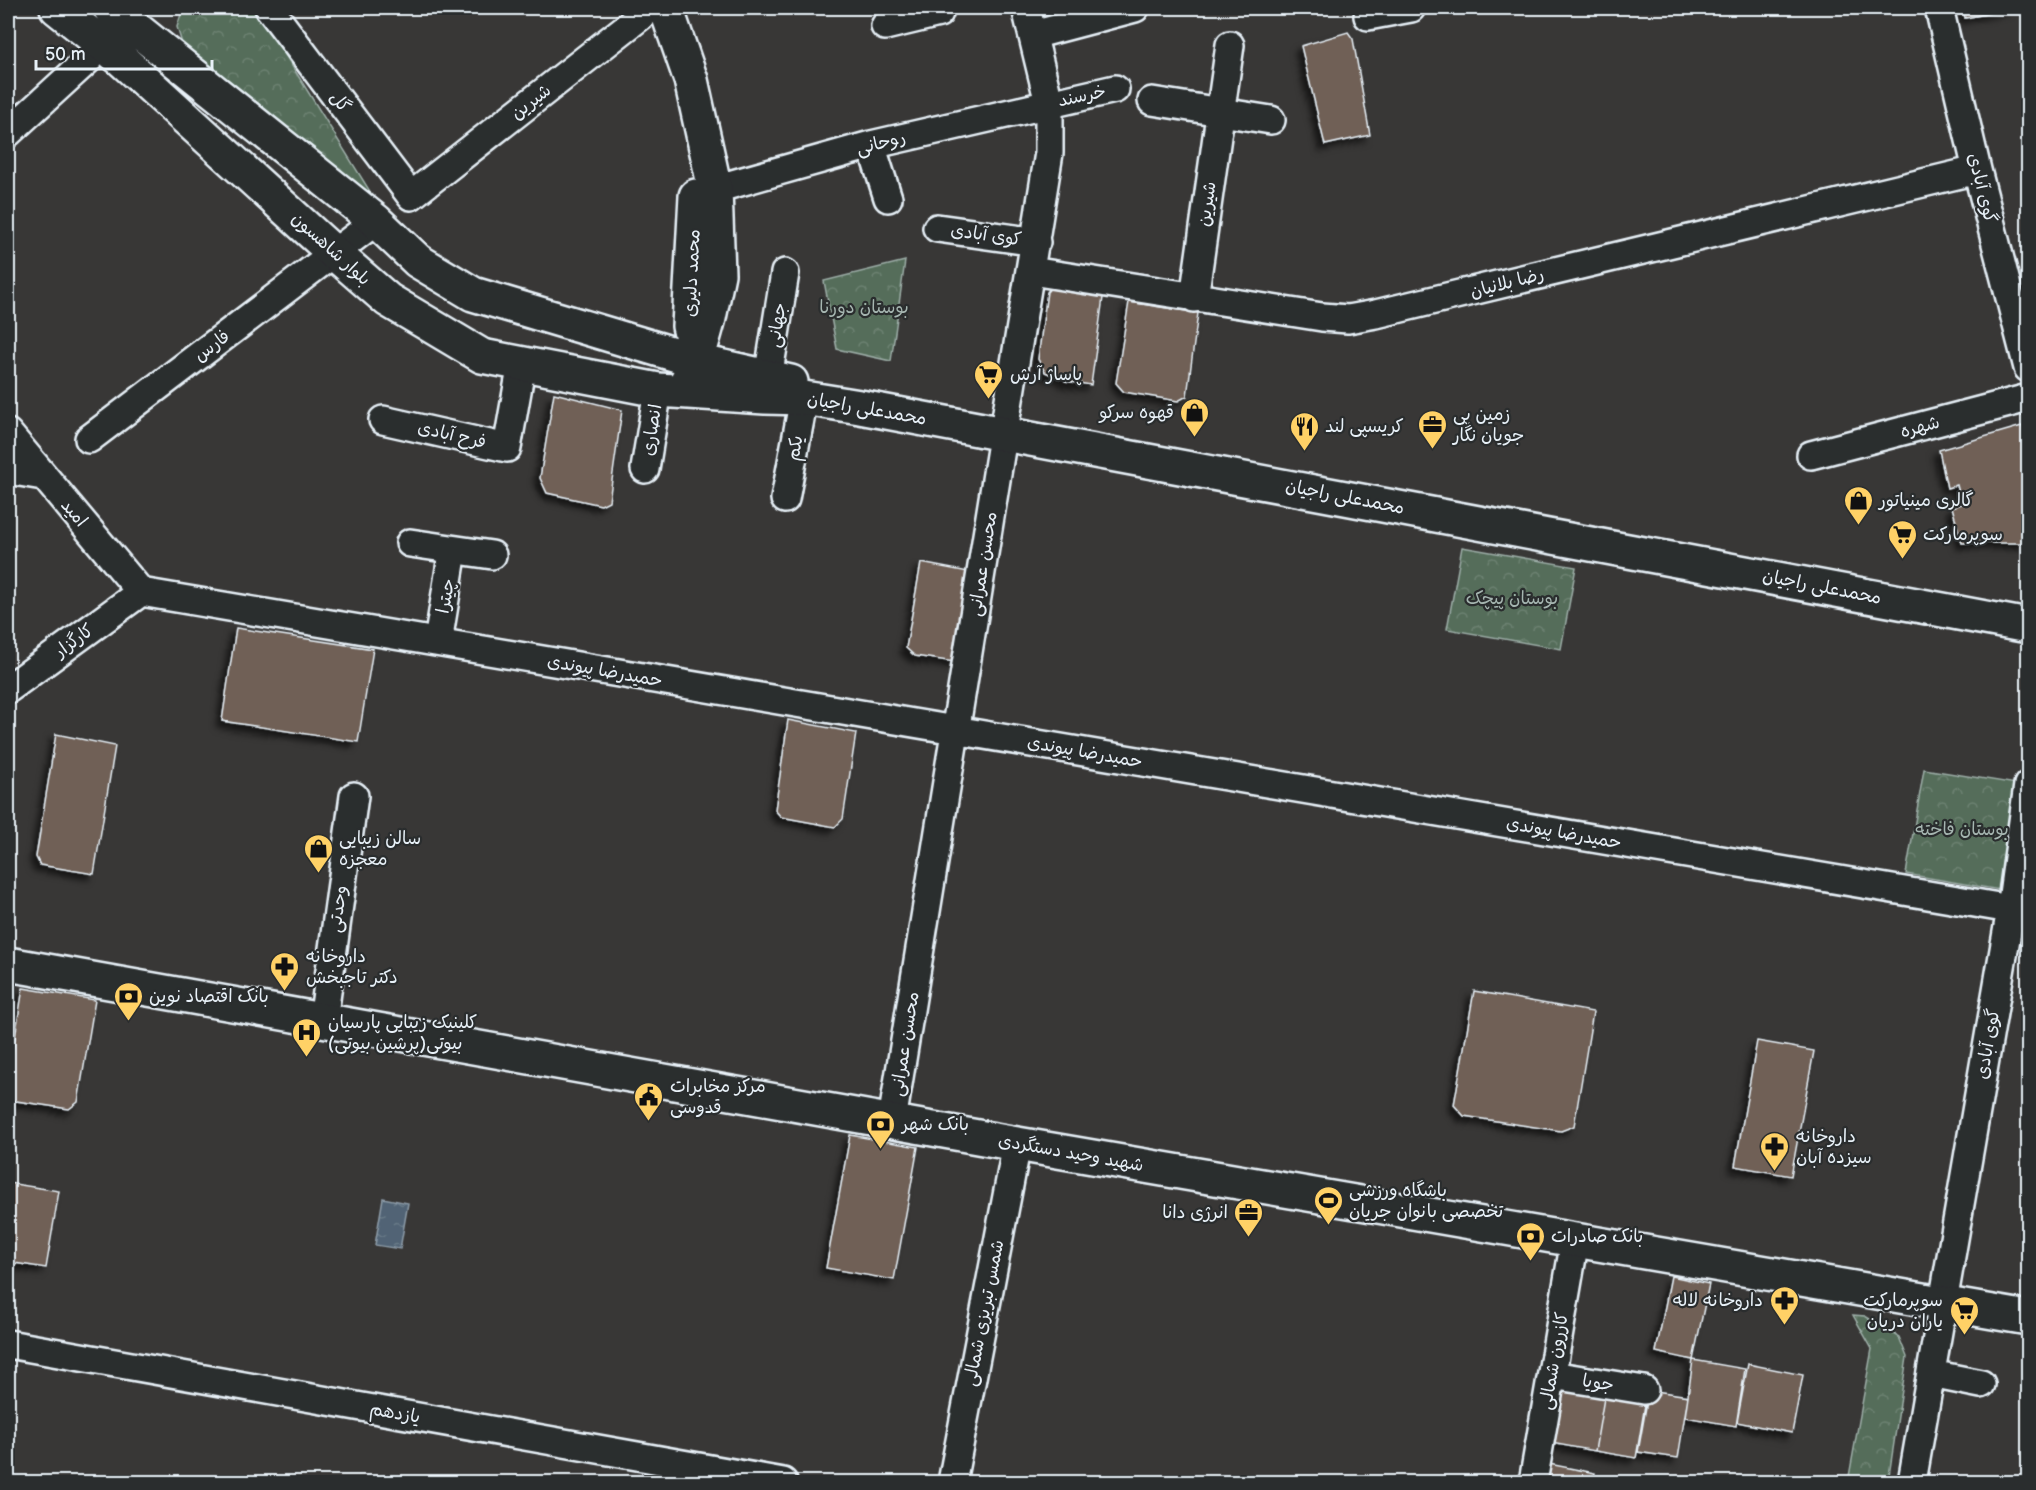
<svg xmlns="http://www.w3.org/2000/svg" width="2036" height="1490" viewBox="0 0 2036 1490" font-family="'Balsamiq Sans','Playpen Sans Arabic',sans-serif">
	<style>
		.forest { fill: url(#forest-crowns); stroke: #9eafa9; stroke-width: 1.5 }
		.water { fill: url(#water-ripples); stroke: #8d9ca9; stroke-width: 1.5 }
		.building { fill: #6f6056; stroke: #e8f1f8; stroke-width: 1.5; filter: url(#shadow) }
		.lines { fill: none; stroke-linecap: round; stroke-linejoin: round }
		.minor-casing { stroke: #e8f1f8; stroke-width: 32 }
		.major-casing { stroke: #e8f1f8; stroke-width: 38 }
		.minor { stroke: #2a2d2e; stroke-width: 27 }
		.major { stroke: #2a2d2e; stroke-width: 33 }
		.labels { text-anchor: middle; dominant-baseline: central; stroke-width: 4.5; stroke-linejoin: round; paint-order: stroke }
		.street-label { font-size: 18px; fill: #e8f1f8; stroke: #2a2d2e }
		.park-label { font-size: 18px; fill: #a6b6b1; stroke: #2a2d2e }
		.poi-label { font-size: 18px; fill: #e8f1f8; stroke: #2a2d2e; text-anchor: start }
	</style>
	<defs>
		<pattern id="forest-crowns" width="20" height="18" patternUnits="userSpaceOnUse" patternTransform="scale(1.5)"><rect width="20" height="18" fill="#556d5a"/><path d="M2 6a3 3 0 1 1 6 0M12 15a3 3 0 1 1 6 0" fill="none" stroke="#6d8272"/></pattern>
		<pattern id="water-ripples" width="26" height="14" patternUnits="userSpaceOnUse" patternTransform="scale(1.5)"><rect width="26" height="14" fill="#516474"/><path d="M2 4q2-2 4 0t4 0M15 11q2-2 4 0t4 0" fill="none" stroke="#6a7b89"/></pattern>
		<filter id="shadow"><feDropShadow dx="-5.5" dy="5.5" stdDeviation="3" flood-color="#0009"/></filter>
	</defs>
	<rect width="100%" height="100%" fill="#383736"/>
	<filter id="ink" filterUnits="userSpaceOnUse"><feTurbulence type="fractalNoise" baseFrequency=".0167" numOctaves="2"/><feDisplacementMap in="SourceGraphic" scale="12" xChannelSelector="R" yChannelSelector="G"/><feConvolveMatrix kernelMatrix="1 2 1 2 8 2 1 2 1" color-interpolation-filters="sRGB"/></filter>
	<g filter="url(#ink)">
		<!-- forest -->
		<path class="forest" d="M183,8H256L371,193L360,201L184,50L177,27Z
			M905,261L891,361L837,349L824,281Z
			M1462,547L1576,567L1561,649L1447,629Z
			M1924,769L2017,784L2000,890L1906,874Z
			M1853,1315L1865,1316L1899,1337L1907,1357L1888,1482H1848L1872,1349Z"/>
		<!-- water -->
		<path class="water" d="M383,1198L408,1203L400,1249L375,1245Z"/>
		<!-- building -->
		<path class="building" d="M1963,8H2016L1965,18Z
			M1348,32L1353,39L1370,135L1325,145L1301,46Z
			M1056,282L1104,290L1091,385L1065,381L1063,376H1054L1045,372L1038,359L1047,292Z
			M1129,302L1198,313L1187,396L1178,401L1124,392L1116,383Z
			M554,393L622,410L609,501L601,505L547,493L540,478Z
			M2022,426L2028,454V543H1962L1952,507L1962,504L1957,485L1947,488L1939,450Z
			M921,563L974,573L961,663L915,656L906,648Z
			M236,628L373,649L358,742L222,721Z
			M788,720L856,733L843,819L835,827L781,817L775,810Z
			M56,734L115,746L94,874L40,865L36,857Z
			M23,988L95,1000L78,1102L69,1109L10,1100L8,1094V1081Z
			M1474,991L1593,1012L1574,1126L1561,1131L1464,1116L1454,1105Z
			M1757,1041L1814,1051L1791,1176L1735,1166Z
			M850,1135L918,1147L894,1280L826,1268Z
			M8,1183L59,1191L46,1268L8,1262Z
			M1671,1276L1709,1284L1693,1360L1656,1352Z
			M1693,1360L1745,1369L1736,1426L1685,1417Z
			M1748,1364L1803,1375L1792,1433L1737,1422Z
			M1561,1390L1604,1398L1595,1451L1551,1443Z
			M1649,1390L1688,1396L1678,1458L1638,1452Z
			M1605,1392L1646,1399L1636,1458L1595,1451Z
			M1549,1464L1595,1473L1593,1482H1546Z"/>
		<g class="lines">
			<defs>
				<path id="minor" d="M269,8L411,196L651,8
					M1939,8L1977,170L2028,368
					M1368,16L1411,8
					M885,26L939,13L937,8
					M1033,35L1135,8
					M1152,101L1271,120
					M8,133L104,45
					M871,145L888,198
					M715,189L871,145L1115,89
					M937,228L1036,242
					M1031,271L1322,317L1348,319L1376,314L1977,170
					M1194,298L1230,45
					M768,378L785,273
					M383,420L507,448L522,363
					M8,433L141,592
					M89,439L376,221
					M1811,455L2028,398
					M645,469L658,390
					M8,470L43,476
					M785,499L804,398
					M410,543L492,555
					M141,592L2028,912
					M438,642L453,550
					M8,689L141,592
					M323,1021L354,796
					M892,1121L1049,153V103L1026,8
					M8,1344L783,1482
					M1931,1374L1981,1384
					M1552,1375L1644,1390
					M952,1482L1017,1144
					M1533,1482L1575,1240
					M1912,1482L2011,909L2028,785"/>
				<path id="major" d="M57,8L121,59L334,253L388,300L482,356L658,390L765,397L804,398L860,407L2028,626
					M110,8L376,221L418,261L473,294L697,361L791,382
					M666,8L691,80L715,189L718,274L709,318L697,361L687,381
					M692,338L689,326L696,196
					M8,964L1017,1144L2028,1318"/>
			</defs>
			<!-- minor casing -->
			<use href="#minor" class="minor-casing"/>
			<!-- major casing -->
			<use href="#major" class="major-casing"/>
			<!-- minor -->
			<use href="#minor" class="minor"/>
			<!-- major -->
			<use href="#major" class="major"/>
		</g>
	</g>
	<!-- icons -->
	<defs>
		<symbol id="supermarket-pin" viewBox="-11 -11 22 30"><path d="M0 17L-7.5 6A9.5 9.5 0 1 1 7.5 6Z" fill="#ffd166" stroke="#2a2d2e"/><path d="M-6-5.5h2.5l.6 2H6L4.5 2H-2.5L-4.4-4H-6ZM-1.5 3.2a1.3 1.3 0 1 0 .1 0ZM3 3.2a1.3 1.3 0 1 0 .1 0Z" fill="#111"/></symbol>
		<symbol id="shop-pin" viewBox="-11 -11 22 30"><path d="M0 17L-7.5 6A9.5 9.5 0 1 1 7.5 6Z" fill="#ffd166" stroke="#2a2d2e"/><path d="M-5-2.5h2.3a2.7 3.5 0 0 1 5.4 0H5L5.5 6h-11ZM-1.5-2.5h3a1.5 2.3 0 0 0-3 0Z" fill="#111"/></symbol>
		<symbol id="office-pin" viewBox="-11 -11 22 30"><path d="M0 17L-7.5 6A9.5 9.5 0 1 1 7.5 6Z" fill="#ffd166" stroke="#2a2d2e"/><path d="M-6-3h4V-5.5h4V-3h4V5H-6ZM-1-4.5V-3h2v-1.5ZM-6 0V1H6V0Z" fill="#111"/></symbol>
		<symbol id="restaurant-pin" viewBox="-11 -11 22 30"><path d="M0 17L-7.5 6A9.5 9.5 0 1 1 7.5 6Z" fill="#ffd166" stroke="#2a2d2e"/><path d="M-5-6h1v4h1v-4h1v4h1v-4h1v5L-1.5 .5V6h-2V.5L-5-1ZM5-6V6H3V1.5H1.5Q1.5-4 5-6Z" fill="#111"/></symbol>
		<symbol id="pharmacy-pin" viewBox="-11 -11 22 30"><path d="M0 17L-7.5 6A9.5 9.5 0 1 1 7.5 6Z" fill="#ffd166" stroke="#2a2d2e"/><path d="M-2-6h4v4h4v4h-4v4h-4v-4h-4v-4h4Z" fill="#111"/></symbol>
		<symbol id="bank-pin" viewBox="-11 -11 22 30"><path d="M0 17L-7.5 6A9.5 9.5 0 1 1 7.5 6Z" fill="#ffd166" stroke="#2a2d2e"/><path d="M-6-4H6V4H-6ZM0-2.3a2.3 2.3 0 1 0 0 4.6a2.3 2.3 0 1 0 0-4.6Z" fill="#111"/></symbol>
		<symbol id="hospital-pin" viewBox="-11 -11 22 30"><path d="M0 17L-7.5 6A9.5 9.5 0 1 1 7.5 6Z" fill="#ffd166" stroke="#2a2d2e"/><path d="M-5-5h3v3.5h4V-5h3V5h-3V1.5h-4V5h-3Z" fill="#111"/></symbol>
		<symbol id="civic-pin" viewBox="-11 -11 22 30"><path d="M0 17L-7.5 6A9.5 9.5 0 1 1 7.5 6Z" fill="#ffd166" stroke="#2a2d2e"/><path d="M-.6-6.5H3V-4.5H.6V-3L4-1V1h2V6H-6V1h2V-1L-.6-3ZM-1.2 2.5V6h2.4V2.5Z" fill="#111"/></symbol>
		<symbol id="stadium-pin" viewBox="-11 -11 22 30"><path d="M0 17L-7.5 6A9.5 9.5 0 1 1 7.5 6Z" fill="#ffd166" stroke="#2a2d2e"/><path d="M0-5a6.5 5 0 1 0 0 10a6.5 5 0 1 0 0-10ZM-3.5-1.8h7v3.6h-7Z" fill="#111"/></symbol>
	</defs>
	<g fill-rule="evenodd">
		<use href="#supermarket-pin" x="972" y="358" width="33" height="45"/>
		<use href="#shop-pin" x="1178" y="396" width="33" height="45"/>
		<use href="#office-pin" x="1416" y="408" width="33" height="45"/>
		<use href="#restaurant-pin" x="1288" y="410" width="33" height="45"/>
		<use href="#shop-pin" x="1842" y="484" width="33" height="45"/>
		<use href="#supermarket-pin" x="1886" y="518" width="33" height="45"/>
		<use href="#shop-pin" x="302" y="832" width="33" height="45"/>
		<use href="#pharmacy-pin" x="268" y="950" width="33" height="45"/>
		<use href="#bank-pin" x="112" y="980" width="33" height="45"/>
		<use href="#hospital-pin" x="290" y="1016" width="33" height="45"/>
		<use href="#civic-pin" x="632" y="1080" width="33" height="45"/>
		<use href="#bank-pin" x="864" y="1108" width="33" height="45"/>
		<use href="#pharmacy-pin" x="1758" y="1130" width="33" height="45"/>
		<use href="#stadium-pin" x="1312" y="1184" width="33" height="45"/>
		<use href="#office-pin" x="1232" y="1196" width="33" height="45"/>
		<use href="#bank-pin" x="1514" y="1220" width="33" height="45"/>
		<use href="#pharmacy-pin" x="1768" y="1284" width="33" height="45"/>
		<use href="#supermarket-pin" x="1948" y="1294" width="33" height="45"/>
	</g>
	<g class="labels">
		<!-- street labels -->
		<g class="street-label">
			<text transform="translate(1082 96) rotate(-12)">خرسند</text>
			<text transform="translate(340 102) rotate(53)">گل</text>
			<text transform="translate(531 102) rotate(-38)">شیرین</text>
			<text transform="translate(881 143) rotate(-14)">روحانی</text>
			<text transform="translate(1982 188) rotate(76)">گوی آبادی</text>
			<text transform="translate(1207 204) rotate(-82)">شیرین</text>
			<text transform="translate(986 235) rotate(8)">کوی آبادی</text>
			<text transform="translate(331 249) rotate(42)">بلوار شاهسون</text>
			<text transform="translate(692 273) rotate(-87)">محمد دلیری</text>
			<text transform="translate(1507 283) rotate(-14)">رضا بلانیان</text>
			<text transform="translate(777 325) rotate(-81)">جهانی</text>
			<text transform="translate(212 346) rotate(-37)">فارس</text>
			<text transform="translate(867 409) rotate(10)">محمدعلی راجیان</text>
			<text transform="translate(1920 427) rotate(-15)">شهره</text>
			<text transform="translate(652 430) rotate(-81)">انصاری</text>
			<text transform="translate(452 435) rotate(13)">فرح آبادی</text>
			<text transform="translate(795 448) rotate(-79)">یکم</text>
			<text transform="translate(1345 497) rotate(11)">محمدعلی راجیان</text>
			<text transform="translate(74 513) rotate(50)">امید</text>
			<text transform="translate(983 564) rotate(-81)">محسن عمرانی</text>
			<text transform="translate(1822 587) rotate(11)">محمدعلی راجیان</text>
			<text transform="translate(446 596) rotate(-80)">چیترا</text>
			<text transform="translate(74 641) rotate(-36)">کارگزار</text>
			<text transform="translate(605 671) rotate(10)">حمیدرضا پیوندی</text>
			<text transform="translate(1085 752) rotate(10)">حمیدرضا پیوندی</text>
			<text transform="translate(1564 833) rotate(10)">حمیدرضا پیوندی</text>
			<text transform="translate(338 909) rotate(-82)">وحدتی</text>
			<text transform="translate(905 1044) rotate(-81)">محسن عمرانی</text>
			<text transform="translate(1988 1044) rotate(-80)">گوی آبادی</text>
			<text transform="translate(1071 1153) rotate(10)">شهید وحید دستگردی</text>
			<text transform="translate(984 1313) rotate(-79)">شمس تبریزی شمالی</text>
			<text transform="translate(1554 1361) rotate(-80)">کازرون شمالی</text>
			<text transform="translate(1598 1383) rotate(9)">جویا</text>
			<text transform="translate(395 1413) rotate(10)">یازدهم</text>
		</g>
		<!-- park labels -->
		<g class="park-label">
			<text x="864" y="307">بوستان دورنا</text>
			<text x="1512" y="598">بوستان پیچک</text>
			<text x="1962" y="829">بوستان فاخته</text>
		</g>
		<!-- poi labels -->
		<g class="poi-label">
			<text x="1010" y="374">پاساژ آرش</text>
			<text x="1174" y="412" text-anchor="end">قهوه سرکو</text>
			<text x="1453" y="414">زمین پی<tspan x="1453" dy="21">جویان نگار</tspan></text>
			<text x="1325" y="426">کریسپی لند</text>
			<text x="1879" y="500">گالری مینیاتور</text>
			<text x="1923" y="534">سوپرمارکت</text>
			<text x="339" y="838">سالن زیبایی<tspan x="339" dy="21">معجزه</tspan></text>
			<text x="306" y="956">داروخانه<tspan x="306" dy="21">دکتر تاجبخش</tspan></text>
			<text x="149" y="996">بانک اقتصاد نوین</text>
			<text x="328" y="1022">کلینیک زیبایی پارسیان<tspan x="328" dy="21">بیوتی(پرشین بیوتی)</tspan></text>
			<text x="670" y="1086">مرکز مخابرات<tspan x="670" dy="21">قدوسی</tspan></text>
			<text x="902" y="1124">بانک شهر</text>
			<text x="1796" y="1136">داروخانه<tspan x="1796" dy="21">سیزده آبان</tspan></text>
			<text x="1349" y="1190">باشگاه ورزشی<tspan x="1349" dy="21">تخصصی بانوان جریان</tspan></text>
			<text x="1228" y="1212" text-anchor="end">انرژی دانا</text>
			<text x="1551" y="1236">بانک صادرات</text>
			<text x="1763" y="1300" text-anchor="end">داروخانه لاله</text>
			<text x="1943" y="1300" text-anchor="end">سوپرمارکت<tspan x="1943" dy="21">یاران دریان</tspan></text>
		</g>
	</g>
	<!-- margin -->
	<rect width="2036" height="1490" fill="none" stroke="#2a2d2e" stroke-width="30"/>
	<rect x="15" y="15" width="2006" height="1460" fill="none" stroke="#e8f1f8" stroke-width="2" filter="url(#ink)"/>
	<!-- scale -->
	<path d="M36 60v9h176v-9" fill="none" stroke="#e8f1f8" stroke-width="3"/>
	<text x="45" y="60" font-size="18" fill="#e8f1f8" stroke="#2a2d2e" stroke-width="4.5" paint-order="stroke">50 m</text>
</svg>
